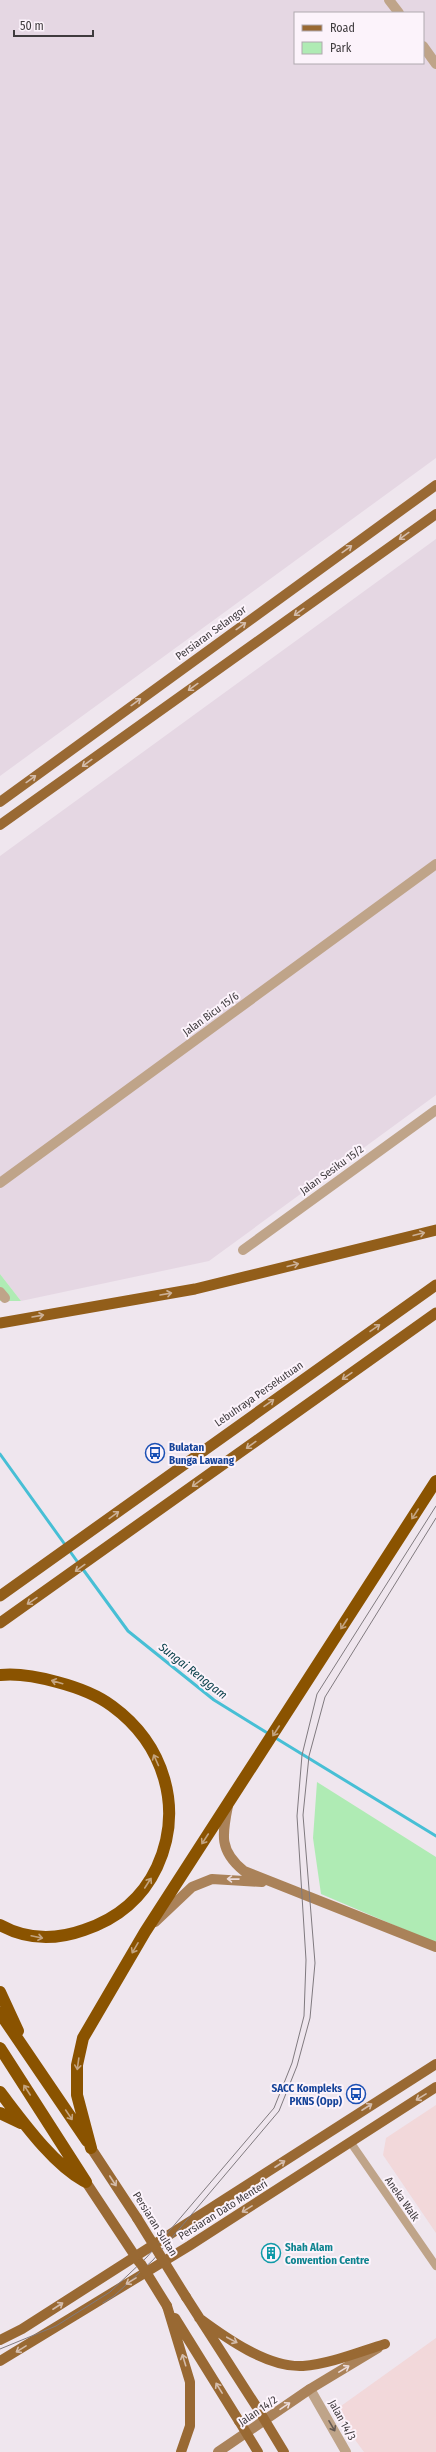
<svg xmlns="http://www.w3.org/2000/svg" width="436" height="2452" viewBox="0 0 436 2452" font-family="'Fira Sans Condensed',sans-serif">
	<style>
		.commercial { fill: #f2d8da }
		.built { fill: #e5d7e3; fill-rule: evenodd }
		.green { fill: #afebb4 }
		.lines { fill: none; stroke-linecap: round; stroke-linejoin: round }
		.stream { stroke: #47bfd5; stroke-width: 3 }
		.pedestrian { stroke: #bfa489; stroke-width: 8 }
		.minor { stroke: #bfa489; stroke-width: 10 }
		.secondary { stroke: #aa8259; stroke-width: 10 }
		.primary { stroke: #996933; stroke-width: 10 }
		.trunk { stroke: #925e1a; stroke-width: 11 }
		.motorway { stroke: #8a5300; stroke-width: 12 }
		.tram { stroke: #807a7f; stroke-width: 1 }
		.primary-bridge { stroke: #996933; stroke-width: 10 }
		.oneway { stroke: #d4bcab }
		.oneway2 { stroke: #ccb096 }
		.oneway3 { stroke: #c3a37e }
		.oneway4 { stroke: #ecdcdb }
		.oneway5 { stroke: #655a54 }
		.labels { text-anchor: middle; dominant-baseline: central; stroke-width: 4; stroke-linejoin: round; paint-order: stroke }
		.street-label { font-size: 11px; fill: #3f3b3e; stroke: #fcf3fb }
		.transit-label { font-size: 11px; font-weight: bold; fill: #164399; stroke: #fcf3fb; text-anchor: start }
		.culture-label { font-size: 11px; font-weight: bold; fill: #0d838f; stroke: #fcf3fb; text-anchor: start }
		.water-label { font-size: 12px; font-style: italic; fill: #0e444e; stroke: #fcf3fb }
	</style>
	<rect width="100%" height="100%" fill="#efe6ee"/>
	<!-- commercial -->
	<path class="commercial" d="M436,2105V2233L383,2155L386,2138Z
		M436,2338V2452H364L334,2411Z"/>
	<!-- built -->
	<path class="built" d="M0,0H436V458L0,776ZM295,13H423V63H295Z
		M436,539V1095L209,1261L21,1301L0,1274V856Z"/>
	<!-- green -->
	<path class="green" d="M0,1274L21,1301H0Z
		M317,1782L436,1857V1943L321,1894L313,1838Z"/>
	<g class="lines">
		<!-- stream -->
		<path class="stream" d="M0,1454L66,1546
			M69,1550L79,1564
			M82,1568L128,1631L214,1700L269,1734
			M274,1737L436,1836"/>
		<!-- pedestrian -->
		<path class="pedestrian" d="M351,2143L436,2266"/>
		<!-- minor -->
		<path class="minor" d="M389,0L399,13
			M423,46L436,64
			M0,1183L436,864
			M243,1250L436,1110
			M0,1292L5,1298
			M310,2389L346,2452"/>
		<!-- secondary -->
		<path class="secondary" d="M228,1806C222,1835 219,1851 244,1871L436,1947
			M155,1922L192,1887L212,1879L262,1882
			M218,2452L310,2389L378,2348"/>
		<!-- primary -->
		<path class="primary" d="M0,802L436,485
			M0,825L436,514
			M91,2148L137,2218
			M86,2182L139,2262
			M186,2297L258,2409
			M167,2306L190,2382V2426L181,2452
			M175,2318L239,2421
			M199,2318C226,2338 268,2368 303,2366C330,2364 359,2352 385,2344
			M0,2340L22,2329L436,2064
			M0,2361L189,2246L436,2087"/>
		<!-- trunk -->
		<path class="trunk" d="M0,1323L195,1289L436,1230
			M0,1596L436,1285
			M0,1623L436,1313"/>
		<!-- motorway -->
		<path class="motorway" d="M0,1675C18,1673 39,1677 57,1682C76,1687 96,1694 112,1706C164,1744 184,1808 157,1867C142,1899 117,1919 84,1930C56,1940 27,1940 0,1925
			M0,1992L18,2031
			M0,2013L87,2141
			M0,2048L86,2182
			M0,2092C23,2122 52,2163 84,2181
			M0,2113L21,2123
			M91,2148L77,2095V2065L83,2038L145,1932L436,1481"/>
		<!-- tram -->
		<path class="tram" d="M103,2303L114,2296L153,2260L279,2111L297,2066L310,2018L315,1963L303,1815L309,1756L325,1697L436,1518
			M0,2349L56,2326L110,2292L147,2257L274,2108L292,2063L304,2016L306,1960L297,1816L302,1755L317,1694L436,1506"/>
		<!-- primary-bridge -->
		<path class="primary-bridge" d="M137,2218L186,2297
			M141,2264L167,2306
			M258,2409L284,2452
			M239,2421L258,2452"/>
	</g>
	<!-- one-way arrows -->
	<defs><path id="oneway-shaft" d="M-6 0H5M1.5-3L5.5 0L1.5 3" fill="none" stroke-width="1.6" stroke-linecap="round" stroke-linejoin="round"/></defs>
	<g class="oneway">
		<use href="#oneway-shaft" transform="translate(404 536) rotate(144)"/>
		<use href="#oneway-shaft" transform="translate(347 549) rotate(-36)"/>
		<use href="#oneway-shaft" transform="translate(299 612) rotate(144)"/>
		<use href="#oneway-shaft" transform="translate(241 626) rotate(-36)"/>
		<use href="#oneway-shaft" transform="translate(193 687) rotate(144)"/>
		<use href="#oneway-shaft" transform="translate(136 702) rotate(-36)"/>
		<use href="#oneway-shaft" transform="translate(87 763) rotate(144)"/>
		<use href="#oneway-shaft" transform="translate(31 779) rotate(-36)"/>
		<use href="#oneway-shaft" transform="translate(421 2097) rotate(148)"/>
		<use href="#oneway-shaft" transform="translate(367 2107) rotate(-33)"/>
		<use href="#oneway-shaft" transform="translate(280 2164) rotate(-33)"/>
		<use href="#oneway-shaft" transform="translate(113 2181) rotate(57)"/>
		<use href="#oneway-shaft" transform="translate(247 2209) rotate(148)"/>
		<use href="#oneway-shaft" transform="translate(131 2281) rotate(148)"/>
		<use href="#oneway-shaft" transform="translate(58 2306) rotate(-33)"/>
		<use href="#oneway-shaft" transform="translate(232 2340) rotate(28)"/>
		<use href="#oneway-shaft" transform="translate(21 2349) rotate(148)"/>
		<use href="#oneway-shaft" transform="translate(184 2360) rotate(-107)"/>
		<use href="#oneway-shaft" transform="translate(219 2388) rotate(-122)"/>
	</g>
	<g class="oneway2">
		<use href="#oneway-shaft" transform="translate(419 1234) rotate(-14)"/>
		<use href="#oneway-shaft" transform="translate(293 1265) rotate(-14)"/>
		<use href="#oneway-shaft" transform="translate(166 1294) rotate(-10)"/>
		<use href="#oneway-shaft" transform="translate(38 1316) rotate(-10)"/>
		<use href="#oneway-shaft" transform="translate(375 1328) rotate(-35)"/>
		<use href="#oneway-shaft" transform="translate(347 1376) rotate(145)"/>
		<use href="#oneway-shaft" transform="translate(269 1403) rotate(-35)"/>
		<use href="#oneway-shaft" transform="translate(251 1445) rotate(144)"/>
		<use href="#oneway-shaft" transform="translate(197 1483) rotate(144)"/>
		<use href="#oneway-shaft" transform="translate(114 1515) rotate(-36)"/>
		<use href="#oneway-shaft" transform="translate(80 1568) rotate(144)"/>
		<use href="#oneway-shaft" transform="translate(32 1601) rotate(146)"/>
	</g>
	<g class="oneway3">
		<use href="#oneway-shaft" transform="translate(415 1514) rotate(123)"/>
		<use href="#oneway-shaft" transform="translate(344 1624) rotate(123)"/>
		<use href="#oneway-shaft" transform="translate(57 1682) rotate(-164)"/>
		<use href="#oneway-shaft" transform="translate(276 1731) rotate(123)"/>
		<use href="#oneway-shaft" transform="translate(156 1760) rotate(-114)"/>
		<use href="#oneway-shaft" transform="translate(205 1839) rotate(123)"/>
		<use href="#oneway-shaft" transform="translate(148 1883) rotate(-57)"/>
		<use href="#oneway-shaft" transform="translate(37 1937) rotate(12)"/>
		<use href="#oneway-shaft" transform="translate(135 1948) rotate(120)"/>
		<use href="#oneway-shaft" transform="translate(78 2064) rotate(98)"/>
		<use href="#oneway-shaft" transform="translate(27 2090) rotate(-123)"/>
		<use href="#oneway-shaft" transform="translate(69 2115) rotate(56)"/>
	</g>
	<g class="oneway4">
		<use href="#oneway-shaft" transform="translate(233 1879) rotate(-179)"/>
		<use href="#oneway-shaft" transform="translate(344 2369) rotate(-31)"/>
		<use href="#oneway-shaft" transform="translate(285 2406) rotate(-34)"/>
	</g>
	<use class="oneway5" href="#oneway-shaft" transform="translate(332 2426) rotate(60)"/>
	<!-- icons -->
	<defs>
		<symbol id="bus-ring" viewBox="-11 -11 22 22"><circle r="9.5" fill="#fcf3fb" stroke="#1a4fb4" stroke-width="1.5"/><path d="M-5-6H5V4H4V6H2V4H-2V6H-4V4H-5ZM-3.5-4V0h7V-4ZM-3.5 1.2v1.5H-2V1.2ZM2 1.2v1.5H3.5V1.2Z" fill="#1a4fb4"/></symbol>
		<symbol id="building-ring" viewBox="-11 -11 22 22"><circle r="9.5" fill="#fcf3fb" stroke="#0f9aa8" stroke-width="1.5"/><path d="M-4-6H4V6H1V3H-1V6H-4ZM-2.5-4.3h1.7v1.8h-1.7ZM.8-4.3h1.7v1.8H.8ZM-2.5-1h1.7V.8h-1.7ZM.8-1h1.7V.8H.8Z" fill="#0f9aa8"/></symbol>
	</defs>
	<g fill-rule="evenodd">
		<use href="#bus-ring" x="144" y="1442" width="22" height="22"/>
		<use href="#bus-ring" x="345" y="2083" width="22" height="22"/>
		<use href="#building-ring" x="260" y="2242" width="22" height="22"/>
	</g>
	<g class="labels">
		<!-- street labels -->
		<g class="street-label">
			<text transform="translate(211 633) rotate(-36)">Persiaran Selangor</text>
			<text transform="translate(211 1014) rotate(-36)">Jalan Bicu 15/6</text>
			<text transform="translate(332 1170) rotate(-36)">Jalan Sesiku 15/2</text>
			<text transform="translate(259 1394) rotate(-35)">Lebuhraya Persekutuan</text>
			<text transform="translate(402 2199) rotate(55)">Aneka Walk</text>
			<text transform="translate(223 2210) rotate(-32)">Persiaran Dato Menteri</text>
			<text transform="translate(155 2224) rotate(58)">Persiaran Sultan</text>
			<text transform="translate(258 2411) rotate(-34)">Jalan 14/2</text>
			<text transform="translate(342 2420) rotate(61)">Jalan 14/3</text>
		</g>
		<!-- transit labels -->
		<g class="transit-label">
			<text x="169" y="1447">Bulatan<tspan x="169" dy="13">Bunga Lawang</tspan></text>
			<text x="342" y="2088" text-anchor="end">SACC Kompleks<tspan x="342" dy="13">PKNS (Opp)</tspan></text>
		</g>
		<!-- culture labels -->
		<g class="culture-label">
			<text x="285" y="2247">Shah Alam<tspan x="285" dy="13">Convention Centre</tspan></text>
		</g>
		<!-- water labels -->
		<g class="water-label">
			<text transform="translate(193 1671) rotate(38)">Sungai Renggam</text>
		</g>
	</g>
	<!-- legend -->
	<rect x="294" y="12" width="130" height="52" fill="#fcf3fb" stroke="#b0a9af"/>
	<rect x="302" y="25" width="20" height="6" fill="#996933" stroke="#b0a9af"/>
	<text x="330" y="32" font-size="12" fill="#3f3b3e">Road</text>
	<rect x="302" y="42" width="20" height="12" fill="#afebb4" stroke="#b0a9af"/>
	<text x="330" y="52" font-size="12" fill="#3f3b3e">Park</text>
	<!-- scale -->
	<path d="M14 30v6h79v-6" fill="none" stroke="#3f3b3e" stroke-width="2"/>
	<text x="20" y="30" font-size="12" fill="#3f3b3e" stroke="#fcf3fb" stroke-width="3" paint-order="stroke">50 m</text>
</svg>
